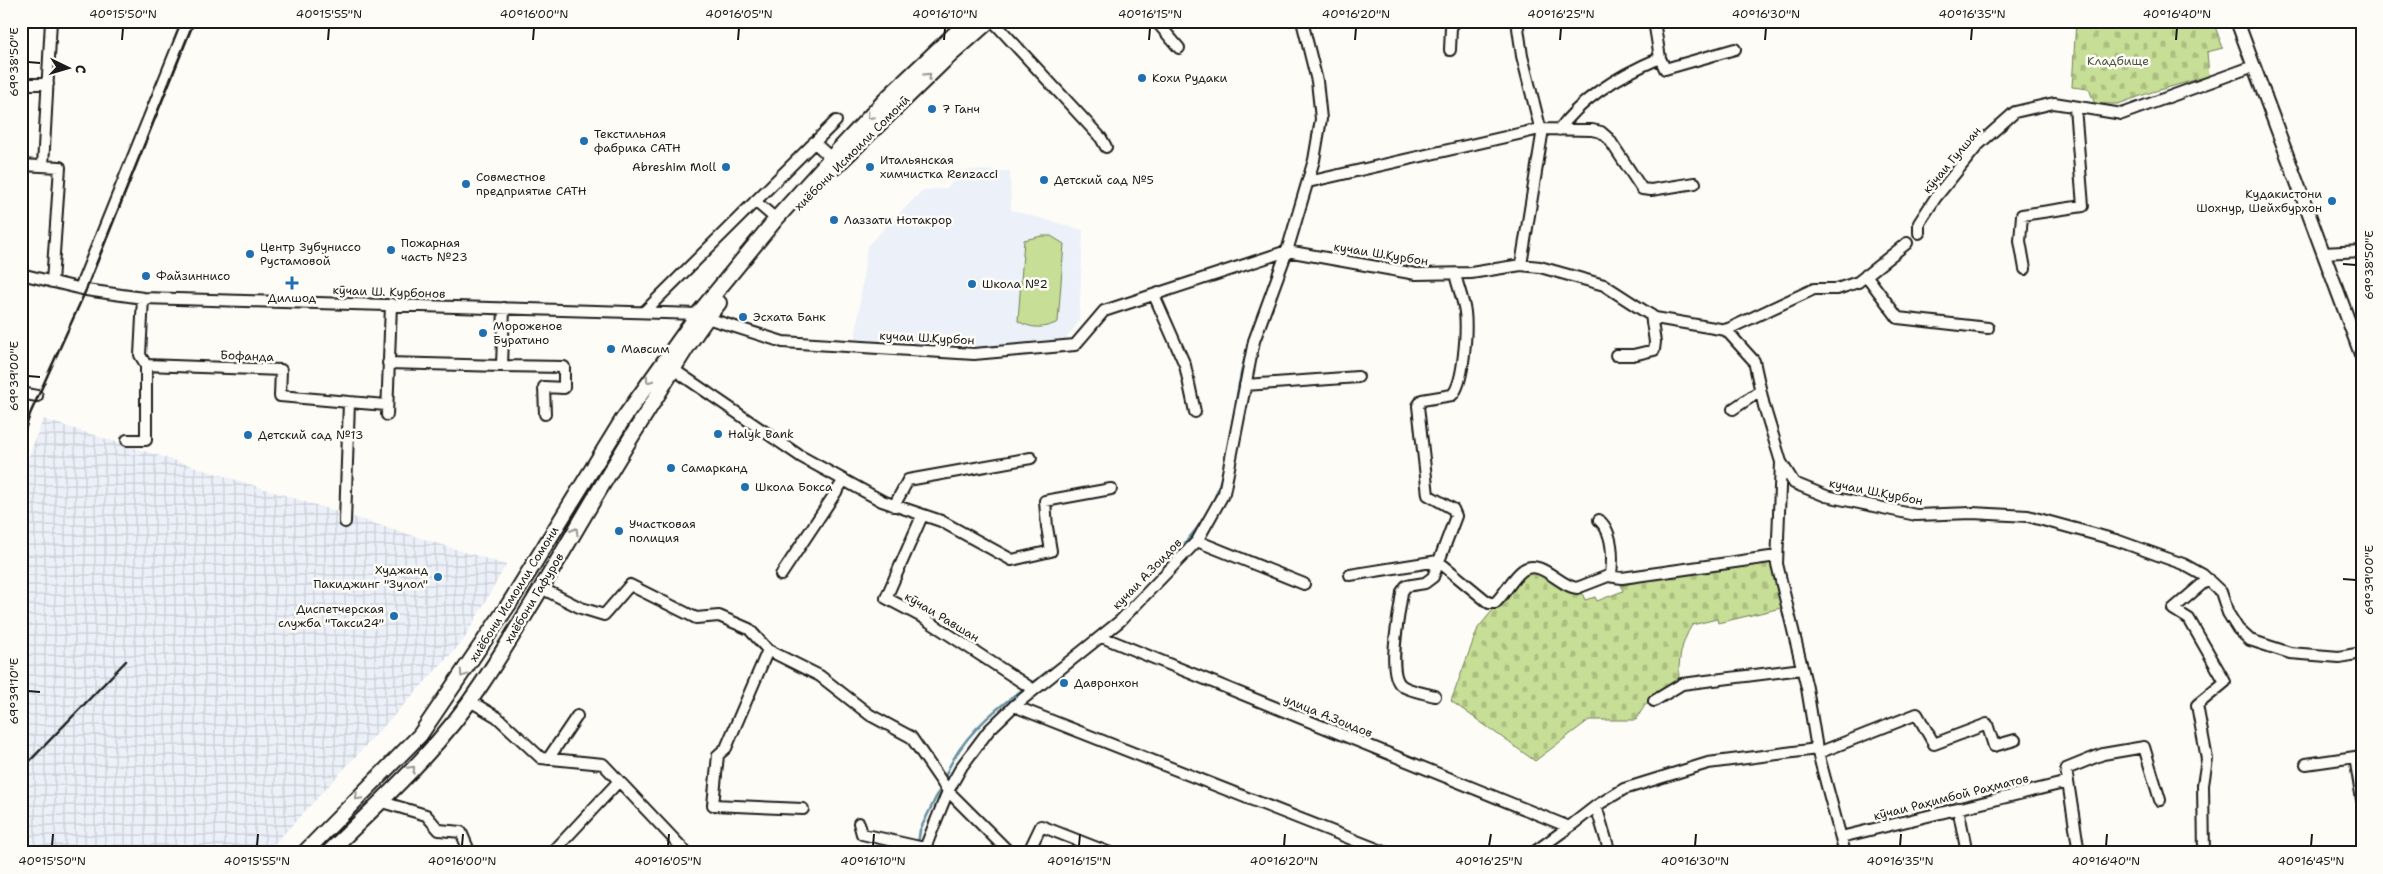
<svg xmlns="http://www.w3.org/2000/svg" width="2383" height="874" viewBox="0 0 2383 874" font-family="'Shantell Sans',sans-serif">
	<style>
		.built { fill: #ecf0f8 }
		.industrial { fill: url(#industrial-grid) }
		.cemetery { fill: url(#cemetery-stones); stroke: #717d58 }
		.garden { fill: #c6de95; stroke: #717d58 }
		.lines { fill: none; stroke-linecap: round; stroke-linejoin: round }
		.stream { stroke: #658fa0; stroke-width: 2.5 }
		.minor-casing { stroke: #1c1c1c; stroke-width: 14 }
		.major-casing { stroke: #1c1c1c; stroke-width: 16 }
		.highway-casing { stroke: #1c1c1c; stroke-width: 18 }
		.minor { stroke: #fdfcf7; stroke-width: 10 }
		.major { stroke: #fdfcf7; stroke-width: 12 }
		.highway { stroke: #fdfcf7; stroke-width: 14 }
		.rail { stroke: #1c1c1c; stroke-width: 2.5 }
		.oneway { stroke: #989794 }
		.ticks { fill: none; stroke: #1c1c1c; stroke-width: 2 }
		.poi-dot { fill: #1f6fb2; stroke: #fdfcf7; stroke-width: 2 }
		.labels { text-anchor: middle; dominant-baseline: central; stroke-width: 5; stroke-linejoin: round; paint-order: stroke }
		.park-label { font-size: 12px; fill: #4f5640; stroke: #fdfcf7 }
		.poi-label { font-size: 12px; fill: #1c1c1c; stroke: #fdfcf7; text-anchor: start }
		.street-label { font-size: 12px; fill: #1c1c1c; stroke: #fdfcf7 }
		.neatline { fill: none; stroke: #1c1c1c; stroke-width: 2 }
		.ticks-label { font-size: 12px; text-anchor: middle; fill: #1c1c1c }
	</style>
	<defs>
		<pattern id="industrial-grid" width="8" height="8" patternUnits="userSpaceOnUse" patternTransform="scale(1.25)"><rect width="8" height="8" fill="#ecf0f8"/><path d="M0 4h8M4 0v8" fill="none" stroke="#cacdd4"/></pattern>
		<pattern id="cemetery-stones" width="16" height="16" patternUnits="userSpaceOnUse" patternTransform="scale(1.25)"><rect width="16" height="16" fill="#c6de95"/><path d="M2 7V4a2 2 0 0 1 4 0v3zM10 15v-3a2 2 0 0 1 4 0v3z" fill="#aabe80"/></pattern>
	</defs>
	<rect width="100%" height="100%" fill="#fdfcf7"/>
	<filter id="ink" filterUnits="userSpaceOnUse"><feTurbulence type="fractalNoise" baseFrequency=".02" numOctaves="2"/><feDisplacementMap in="SourceGraphic" scale="10" xChannelSelector="R" yChannelSelector="G"/><feConvolveMatrix kernelMatrix="1 2 1 2 8 2 1 2 1" color-interpolation-filters="sRGB"/></filter>
	<g filter="url(#ink)">
		<!-- built -->
		<path class="built" d="M964,170L1010,171L1011,210L1083,230L1079,322L1064,341L963,350L855,342L867,246L923,190L947,188Z"/>
		<!-- industrial -->
		<path class="industrial" d="M43,419L506,565L463,641L266,853H21V476Z"/>
		<!-- cemetery -->
		<path class="cemetery" d="M2076,21H2213L2223,48L2207,52L2209,76L2152,92L2118,104H2095L2089,89L2072,87Z
			M1765,559L1772,565L1781,608L1718,623L1717,619L1692,625C1681,643 1678,661 1679,682C1657,690 1647,700 1636,720H1589L1535,761L1451,701L1478,628L1525,571L1535,568L1581,591L1585,600L1595,597L1597,601L1623,591L1621,586L1651,578Z"/>
		<!-- garden -->
		<path class="garden" d="M1042,236H1051L1064,244L1058,322C1044,329 1031,329 1018,321L1024,240Z"/>
		<g class="lines">
			<!-- stream -->
			<path class="stream" d="M1255,323L1277,262
				M1156,577C1173,555 1205,524 1214,500C1233,451 1233,395 1248,345
				M1029,685L1067,657
				M944,779C958,741 991,711 1025,688
				M918,844L920,830L941,787"/>
			<defs>
				<path id="minor" d="M993,21L1101,138L1106,147
					M1156,21L1179,48
					M1517,21L1522,56L1542,135L1521,265
					M1450,50L1451,27L1456,21
					M1660,58L1665,69L1735,49
					M21,84H48
					M1559,130C1583,96 1622,74 1660,58L1654,21
					M814,142L831,158
					M21,165L60,167L52,282
					M43,166L51,21
					M1308,182L1540,129L1592,130L1601,132L1609,139L1642,189L1651,190L1695,183
					M755,201L776,219
					M1919,233V223L1936,197L1978,145L2015,112L2054,103L2122,114L2254,66
					M2323,253L2362,251
					M2025,269L2020,241L2022,215L2083,206L2075,107
					M21,274L86,290L143,298L698,314
					M1866,275L1898,318L1988,328
					M80,288L188,21
					M1154,295L1185,365L1195,412
					M143,298L140,355L146,365L281,370L280,396L349,402L345,522
					M504,308L502,366L564,367V388L544,387L545,414
					M644,312L836,121
					M707,318L783,342L974,354L1075,345L1104,311L1287,251L1416,274L1471,273L1521,265L1540,267L1604,285L1655,318L1726,330L1754,361L1764,406L1781,462L1794,483L1826,496L1916,515L1972,513L2028,516L2116,540L2183,564L2203,575L2221,592L2228,613L2238,629L2250,640L2290,653L2339,657L2362,653
					M1726,330L1814,289H1837L1858,282L1907,243
					M1616,355H1633L1654,350L1655,342L1651,315
					M388,363L502,366
					M673,369L800,456L882,501L941,521L1012,560L1051,551L1047,527L1045,501L1111,489
					M1245,385L1358,377
					M21,393L37,396
					M349,402L386,405
					M1733,409L1760,391
					M387,415L391,304
					M127,440H146V365
					M1781,462L1777,564L1807,688L1817,749L1845,853
					M894,506L908,480L1031,458
					M922,516L886,598L922,617L1034,690
					M1599,520C1613,532 1613,557 1611,575
					M1197,541L1304,584
					M781,575L844,480
					M1350,575L1438,561L1489,603H1495C1505,594 1512,578 1523,570C1541,558 1560,587 1577,588L1608,576L1622,578L1777,556
					M541,588L581,608L604,615L630,585L696,618L719,616L749,629L768,650L820,676L870,715L911,737L948,791L1010,853
					M1102,637L1569,827L1596,806L1624,789L1708,763L1817,749
					M768,650L726,748L718,755L713,805L803,809
					M1435,696C1425,693 1408,691 1401,685C1386,672 1400,611 1402,592L1406,586L1425,583L1433,577L1456,516L1453,509L1428,495L1418,406L1422,400L1452,395C1464,384 1467,330 1465,312C1463,299 1458,287 1455,274
					M470,701L497,717L541,758L603,764L687,853
					M1654,701L1682,684L1802,669
					M1014,706L1387,853
					M1818,753L1917,714L1934,744L1987,724L1994,746L2015,740
					M548,759L577,716
					M2306,764L2355,757L2362,800
					M382,802L426,815L439,830L461,832L470,853
					M1596,806L1610,853
					M1958,808L1967,853
					M859,823L862,834L924,848
					M1841,837L2068,782
					M552,853L619,781
					M923,853L948,791L962,766L989,730L1014,706L1120,621L1197,541L1224,493L1254,341L1287,251L1314,160L1321,119L1317,81L1302,21
					M1028,853L1041,826L1110,853
					M1533,853L1569,827
					M2079,853L2066,769L2103,754L2144,747L2160,800
					M2204,853L2203,785L2207,759L2197,705L2225,682L2189,619L2173,609L2208,579"/>
				<path id="major" d="M2237,21L2362,357"/>
				<path id="highway" d="M835,167L945,60L989,21
					M304,853L420,735L509,604L623,419L698,314L776,219L831,158L889,96L968,21
					M328,853C382,800 439,749 481,685C538,599 587,507 642,420C667,381 689,339 719,303"/>
			</defs>
			<!-- minor casing -->
			<use href="#minor" class="minor-casing"/>
			<!-- major casing -->
			<use href="#major" class="major-casing"/>
			<!-- highway casing -->
			<use href="#highway" class="highway-casing"/>
			<!-- minor -->
			<use href="#minor" class="minor"/>
			<!-- major -->
			<use href="#major" class="major"/>
			<!-- highway -->
			<use href="#highway" class="highway"/>
			<!-- rail -->
			<path class="rail" d="M21,442L30,414L86,290L194,21
				M21,770L126,661"/>
		</g>
		<!-- one-way arrows -->
		<defs><path id="oneway-chevron" d="M-2-3.5L2.5 0L-2 3.5" fill="none" stroke-width="1.6" stroke-linecap="round" stroke-linejoin="round" transform="scale(1.25)"/></defs>
		<g class="oneway">
			<use href="#oneway-chevron" transform="translate(928 76) rotate(-44)"/>
			<use href="#oneway-chevron" transform="translate(870 116) rotate(133)"/>
			<use href="#oneway-chevron" transform="translate(649 380) rotate(125)"/>
			<use href="#oneway-chevron" transform="translate(575 531) rotate(-60)"/>
			<use href="#oneway-chevron" transform="translate(463 674) rotate(124)"/>
			<use href="#oneway-chevron" transform="translate(412 769) rotate(-47)"/>
			<use href="#oneway-chevron" transform="translate(358 797) rotate(135)"/>
		</g>
	</g>
	<!-- ticks -->
	<path class="ticks" d="M122,40L123,28M328,40L329,28M533,40L534,28M738,40L739,28M944,40L945,28M1149,40L1150,28M1355,40L1356,28M1560,40L1561,28M1765,40L1766,28M1971,40L1972,28M2176,40L2177,28M28,62L40,63M2343,264L2356,265M28,376L40,377M2343,579L2356,580M28,691L40,692M52,846L53,834M257,846L258,834M462,846L463,834M668,846L669,834M873,846L874,834M1079,846L1080,834M1284,846L1285,834M1489,846L1491,834M1695,846L1696,834M1900,846L1901,834M2106,846L2107,834M2311,846L2312,834"/>
	<!-- markers -->
	<g class="poi-dot">
		<circle cx="1142" cy="78" r="5"/>
		<circle cx="932" cy="109" r="5"/>
		<circle cx="584" cy="141" r="5"/>
		<circle cx="726" cy="167" r="5"/>
		<circle cx="870" cy="167" r="5"/>
		<circle cx="1044" cy="180" r="5"/>
		<circle cx="466" cy="184" r="5"/>
		<circle cx="2332" cy="201" r="5"/>
		<circle cx="834" cy="220" r="5"/>
		<circle cx="391" cy="250" r="5"/>
		<circle cx="250" cy="254" r="5"/>
		<circle cx="146" cy="276" r="5"/>
		<path d="M289.5 275.5h5v5h5v5h-5v5h-5v-5h-5v-5h5z"/>
		<circle cx="972" cy="284" r="5"/>
		<circle cx="743" cy="317" r="5"/>
		<circle cx="483" cy="333" r="5"/>
		<circle cx="611" cy="349" r="5"/>
		<circle cx="718" cy="434" r="5"/>
		<circle cx="248" cy="435" r="5"/>
		<circle cx="671" cy="468" r="5"/>
		<circle cx="745" cy="487" r="5"/>
		<circle cx="619" cy="531" r="5"/>
		<circle cx="438" cy="577" r="5"/>
		<circle cx="394" cy="616" r="5"/>
		<circle cx="1064" cy="683" r="5"/>
	</g>
	<g class="labels">
		<!-- park labels -->
		<g class="park-label">
			<text x="2118" y="61">Кладбище</text>
		</g>
		<!-- poi labels -->
		<g class="poi-label">
			<text x="1152" y="78">Кохи Рудаки</text>
			<text x="942" y="109">7 Ганч</text>
			<text x="594" y="134">Текстильная<tspan x="594" dy="14">фабрика САТН</tspan></text>
			<text x="880" y="160">Итальянская<tspan x="880" dy="14">химчистка Renzacci</tspan></text>
			<text x="716" y="167" text-anchor="end">Abreshim Moll</text>
			<text x="476" y="177">Совместное<tspan x="476" dy="14">предприятие CATH</tspan></text>
			<text x="1054" y="180">Детский сад №5</text>
			<text x="2322" y="194" text-anchor="end">Кудакистони<tspan x="2322" dy="14">Шохнур, Шейхбурхон</tspan></text>
			<text x="844" y="220">Лаззати Нотакрор</text>
			<text x="401" y="243">Пожарная<tspan x="401" dy="14">часть №23</tspan></text>
			<text x="260" y="247">Центр Зубуниссо<tspan x="260" dy="14">Рустамовой</tspan></text>
			<text x="156" y="276">Файзиннисо</text>
			<text x="982" y="284">Школа №2</text>
			<text x="292" y="298" text-anchor="middle">Дилшод</text>
			<text x="753" y="317">Эсxата Банк</text>
			<text x="493" y="326">Мороженое<tspan x="493" dy="14">Буратино</tspan></text>
			<text x="621" y="349">Мавсим</text>
			<text x="728" y="434">Halyk Bank</text>
			<text x="258" y="435">Детский сад №13</text>
			<text x="681" y="468">Самарканд</text>
			<text x="755" y="487">Школа Бокса</text>
			<text x="629" y="524">Участковая<tspan x="629" dy="14">полиция</tspan></text>
			<text x="428" y="570" text-anchor="end">Худжанд<tspan x="428" dy="14">Пакиджинг "Зулол"</tspan></text>
			<text x="384" y="609" text-anchor="end">Диспетчерская<tspan x="384" dy="14">служба "Такси24"</tspan></text>
			<text x="1074" y="683">Давронхон</text>
		</g>
		<!-- street labels -->
		<g class="street-label">
			<text transform="translate(852 153) rotate(-45)">хиёбони Исмоили Сомонӣ</text>
			<text transform="translate(1952 160) rotate(-50)">кӯчаи Гулшан</text>
			<text transform="translate(1381 254) rotate(9)">кучаи Ш.Қурбон</text>
			<text transform="translate(389 292) rotate(2)">кӯчаи Ш. Курбонов</text>
			<text transform="translate(927 338) rotate(3)">кучаи Ш.Қурбон</text>
			<text transform="translate(247 356) rotate(2)">Бофанда</text>
			<text transform="translate(1876 492) rotate(11)">кучаи Ш.Қурбон</text>
			<text transform="translate(1147 574) rotate(-46)">кучаи А.Зоидов</text>
			<text transform="translate(514 594) rotate(-58)">хиёбони Исмоили Сомони</text>
			<text transform="translate(534 598) rotate(-59)">хиёбони Гафуров</text>
			<text transform="translate(942 617) rotate(31)">кӯчаи Равшан</text>
			<text transform="translate(1328 716) rotate(22)">улица А.Зоидов</text>
			<text transform="translate(1951 797) rotate(-14)">кӯчаи Раҳимбой Раҳматов</text>
		</g>
	</g>
	<!-- margin -->
	<rect width="2383" height="874" fill="none" stroke="#fdfcf7" stroke-width="55"/>
	<!-- north arrow -->
	<g transform="translate(68 68) rotate(95)" stroke="#fdfcf7" stroke-width="4" paint-order="stroke">
	<path d="M0-4L9 19L0 12L-9 19Z" fill="#1c1c1c"/>
	<text y="-8" font-size="14" font-weight="bold" text-anchor="middle" fill="#1c1c1c">С</text>
	</g>
	<rect x="28" y="28" width="2328" height="818" class="neatline"/>
	<g class="ticks-label">
		<text x="123" y="18">40°15'50"N</text>
		<text x="329" y="18">40°15'55"N</text>
		<text x="534" y="18">40°16'00"N</text>
		<text x="739" y="18">40°16'05"N</text>
		<text x="945" y="18">40°16'10"N</text>
		<text x="1150" y="18">40°16'15"N</text>
		<text x="1356" y="18">40°16'20"N</text>
		<text x="1561" y="18">40°16'25"N</text>
		<text x="1766" y="18">40°16'30"N</text>
		<text x="1972" y="18">40°16'35"N</text>
		<text x="2177" y="18">40°16'40"N</text>
		<text transform="translate(14 62) rotate(-90)" y="4">69°38'50"E</text>
		<text transform="translate(2369 265) rotate(-90)" y="4">69°38'50"E</text>
		<text transform="translate(14 376) rotate(-90)" y="4">69°39'00"E</text>
		<text transform="translate(2369 580) rotate(-90)" y="4">69°39'00"E</text>
		<text transform="translate(14 691) rotate(-90)" y="4">69°39'10"E</text>
		<text x="52" y="865">40°15'50"N</text>
		<text x="257" y="865">40°15'55"N</text>
		<text x="462" y="865">40°16'00"N</text>
		<text x="668" y="865">40°16'05"N</text>
		<text x="873" y="865">40°16'10"N</text>
		<text x="1079" y="865">40°16'15"N</text>
		<text x="1284" y="865">40°16'20"N</text>
		<text x="1489" y="865">40°16'25"N</text>
		<text x="1695" y="865">40°16'30"N</text>
		<text x="1900" y="865">40°16'35"N</text>
		<text x="2106" y="865">40°16'40"N</text>
		<text x="2311" y="865">40°16'45"N</text>
	</g>
</svg>
